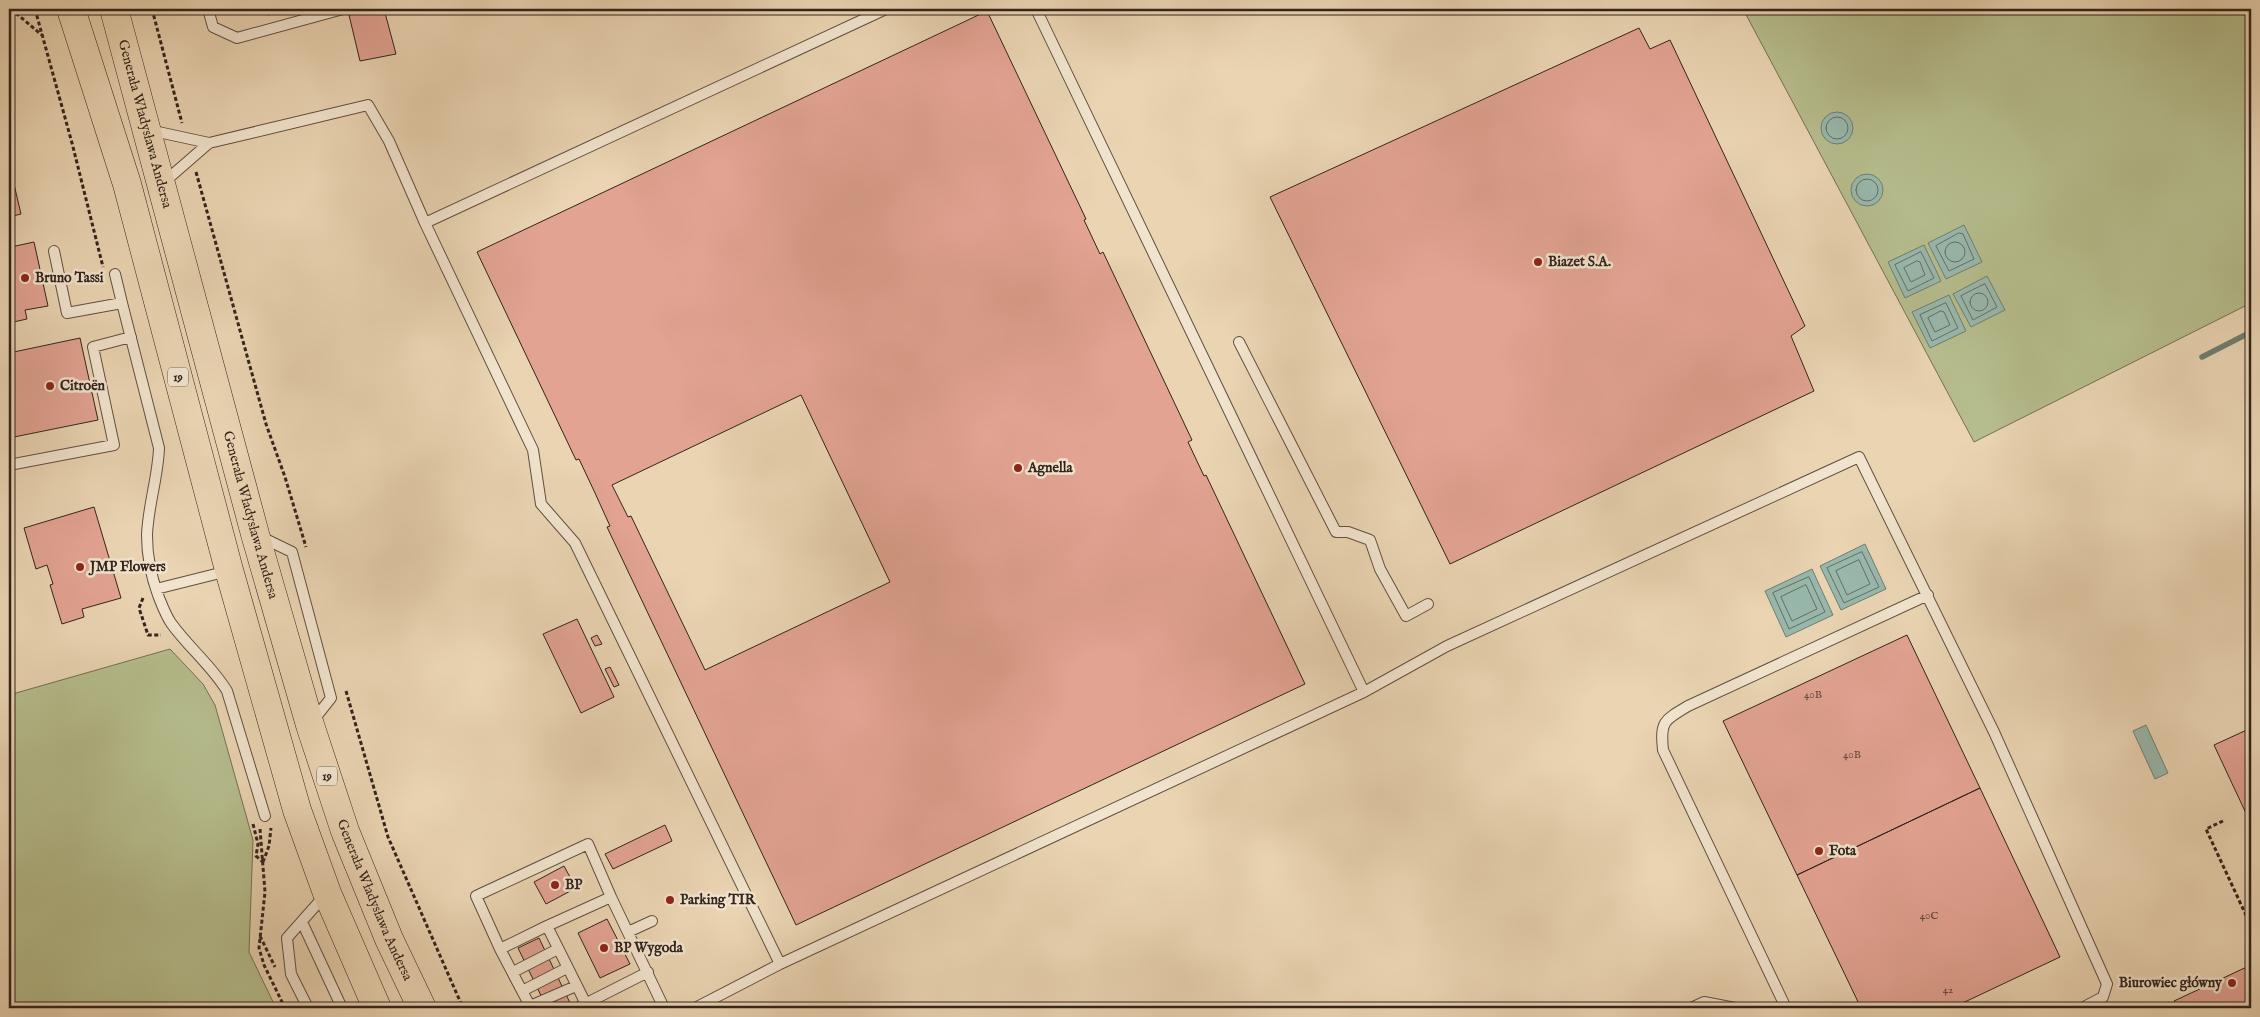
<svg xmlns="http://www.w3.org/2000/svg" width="2260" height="1017" viewBox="0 0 2260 1017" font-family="'IM FELL English',serif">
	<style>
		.green { fill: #b6bd8d; stroke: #747055 }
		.water { fill: #98b8ac; stroke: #6f7d73 }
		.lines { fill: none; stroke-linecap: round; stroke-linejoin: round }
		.shore { stroke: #656e64; stroke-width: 1 }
		.stream { stroke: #6f7d73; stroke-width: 5.5 }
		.building { fill: #e2a392; stroke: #32241d; fill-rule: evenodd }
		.service-casing { stroke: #605042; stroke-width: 12 }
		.trunk-casing { stroke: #32241d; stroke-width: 29 }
		.path { stroke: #32241d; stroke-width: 3; stroke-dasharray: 4 2.5; stroke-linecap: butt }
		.service { stroke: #f1e3cd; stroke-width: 10 }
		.trunk { stroke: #ead4b2; stroke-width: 28 }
		.poi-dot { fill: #8f2418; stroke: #f1e3cd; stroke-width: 2 }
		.labels { text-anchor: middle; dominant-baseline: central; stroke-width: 5; stroke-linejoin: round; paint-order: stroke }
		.number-label { font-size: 11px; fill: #5e443a }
		.shield { fill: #f1e3cd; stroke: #6b5d52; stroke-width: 1 }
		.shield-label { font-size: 12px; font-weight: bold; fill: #32241d }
		.street-label { font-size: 14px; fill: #32241d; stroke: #f1e3cd }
		.poi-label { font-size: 14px; font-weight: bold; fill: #32241d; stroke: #f1e3cd; text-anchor: start }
	</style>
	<rect width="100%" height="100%" fill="#ead4b2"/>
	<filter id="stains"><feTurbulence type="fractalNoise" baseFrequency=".004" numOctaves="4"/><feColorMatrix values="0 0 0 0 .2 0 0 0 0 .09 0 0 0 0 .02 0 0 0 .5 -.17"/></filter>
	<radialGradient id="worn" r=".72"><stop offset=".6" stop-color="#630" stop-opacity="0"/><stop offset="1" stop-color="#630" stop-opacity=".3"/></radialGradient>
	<!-- green -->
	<path class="green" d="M1743,9H2251V303L1974,442Z
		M170,649L203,684L215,705L253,840L249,952L276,1008H10L9,695Z"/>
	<!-- water -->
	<path class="water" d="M1821 128a16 16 0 1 1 32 0a16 16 0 1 1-32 0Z
		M1851 190a16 16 0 1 1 32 0a16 16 0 1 1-32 0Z
		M1964,225L1982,262L1946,279L1928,243Z
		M1924,245L1941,281L1905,298L1888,262Z
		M1987,276L2005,310L1971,327L1953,294Z
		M1949,295L1966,331L1930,348L1912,312Z
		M1865,544L1886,589L1841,610L1820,566Z
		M1812,569L1833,615L1786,637L1765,591Z
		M2146,725L2168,773L2155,779L2133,731Z"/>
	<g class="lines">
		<!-- shore -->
		<path class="shore" d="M1826 128a11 11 0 1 1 22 0a11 11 0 1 1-22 0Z
			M1856 190a11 11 0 1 1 22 0a11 11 0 1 1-22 0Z
			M1959,233L1963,234L1974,259L1949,271L1936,246Z
			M1945 252a10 10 0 1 1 20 0a10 10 0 1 1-20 0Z
			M1921,252L1934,278L1908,291L1895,265Z
			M1917,261L1920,262L1925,275L1911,282L1904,268Z
			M1985,284L1997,307L1973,320L1961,296Z
			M1970 302a9 9 0 1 1 18 0a9 9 0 1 1-18 0Z
			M1946,303L1958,328L1932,341L1920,315Z
			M1941,311L1944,312L1950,325L1935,332L1928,318Z
			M1862,552L1879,587L1844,603L1827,568Z
			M1859,560L1870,584L1847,595L1836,571Z
			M1809,577L1825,612L1789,629L1773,593Z
			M1806,585L1817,609L1792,621L1781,597Z"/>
		<!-- stream -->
		<path class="stream" d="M2202,357L2251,332"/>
	</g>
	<!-- building -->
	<path class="building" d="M266,9H290L268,15Z
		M384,9L396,54L360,61L349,15Z
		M987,11L1086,219L1084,220L1100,254L1103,252L1192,440L1188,442L1204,476L1206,475L1305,684L796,925L607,527L610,526L595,493L579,459L576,460L477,252ZM801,395L890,582L705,670L631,516L628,517L612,485Z
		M1639,28L1650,49L1670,40L1805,326L1791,336L1814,391L1450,564L1270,197Z
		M9,163L21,214L9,217Z
		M34,242L48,306L25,310L27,319L9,323V251L11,250V247Z
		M80,338L98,420L9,438V353Z
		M94,507L121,598L82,609L84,617L62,624L50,585L53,584L47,565L36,569L24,528Z
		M577,619L614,697L581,713L543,634Z
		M597,635L602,644L595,646L591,638Z
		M1907,635L1980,788L1797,875L1723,721Z
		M610,667L619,685L614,687L605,669Z
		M2251,728V824L2214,745Z
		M1980,788L2060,957L1952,1008H1861L1797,875Z
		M665,825L672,841L613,869L605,854Z
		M564,866L576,888L546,904L534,882Z
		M607,919L630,964L600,978L578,933Z
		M539,938L571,1005L564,1008H547L518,948Z
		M2251,965V1004L2241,1008H2178L2174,1001Z"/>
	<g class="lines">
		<defs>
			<path id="service" d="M208,9L213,27L237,38L343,9
				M1036,9L1364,692
				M149,130L209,143
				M163,183L209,143L368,105L389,141L425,223L533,450L541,504L575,543L780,964
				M425,223L886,9
				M54,251L67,313L122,303L159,448C158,477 148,506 147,535C147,556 151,576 158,595C162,605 165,614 171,623C188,647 212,666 227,691L265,816
				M115,274L122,303
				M1239,342L1336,532H1348L1370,540L1380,569L1406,616L1428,604
				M9,465L114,445L93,347L131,337
				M259,536L292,552L331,698L312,722
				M156,589L228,571
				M611,897L664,1008
				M302,922L342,1008
				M628,932L652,921
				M500,949L476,896L588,844L611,897L547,926
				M513,972L558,949
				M522,991L567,968
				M530,1006L576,986
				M308,1008L291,974L287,938L326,894
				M531,1008L500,949L547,926L586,1004
				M577,1008L648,972
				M695,1008L780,964L1364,692L1447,646L1859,457L1994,732L2107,984L2103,997L2082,1008
				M1691,1008L1704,1002L1735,1008
				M1786,1008L1663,750C1660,722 1664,720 1688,706L1928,595"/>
			<g id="trunk">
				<path d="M71,9L127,184L229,570L297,810L327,893L377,1008"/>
				<path id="s1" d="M114,9L255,534L310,725L345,831L389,939L422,1008"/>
			</g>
		</defs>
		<!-- service casing -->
		<use href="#service" class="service-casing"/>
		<!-- trunk casing -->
		<use href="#trunk" class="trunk-casing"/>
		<!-- path -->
		<path class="path" d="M11,9L43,36
			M35,9L72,143L103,267
			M152,9L182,123
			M196,172L266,424L285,477L306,547
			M143,598L139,608L148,635H161
			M346,691L388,837L463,1008
			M2223,821L2206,829L2251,926
			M253,824L258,844L256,856L263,862
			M260,829L265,892L259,948L264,965L285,1008
			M263,862L269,846L271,828
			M260,936L275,967"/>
		<!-- service -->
		<use href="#service" class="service"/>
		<!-- trunk -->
		<use href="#trunk" class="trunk"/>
	</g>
	<!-- markers -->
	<g class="poi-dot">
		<circle cx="1538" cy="262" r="5"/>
		<circle cx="25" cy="278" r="5"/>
		<circle cx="50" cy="386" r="5"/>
		<circle cx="1018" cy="468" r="5"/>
		<circle cx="80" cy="567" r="5"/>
		<circle cx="1819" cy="851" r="5"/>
		<circle cx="555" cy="885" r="5"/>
		<circle cx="670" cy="900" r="5"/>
		<circle cx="604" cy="948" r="5"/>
		<circle cx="2232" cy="983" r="5"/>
	</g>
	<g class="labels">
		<!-- number labels -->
		<g class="number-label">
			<text x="1813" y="695">40B</text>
			<text x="1852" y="755">40B</text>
			<text x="1929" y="916">40C</text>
			<text x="1948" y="990">42</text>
		</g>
		<!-- shield labels -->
		<g class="shield">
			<rect x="168" y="367.5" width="20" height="19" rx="4"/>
			<rect x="317" y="766.5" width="20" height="19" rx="4"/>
		</g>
		<g class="shield-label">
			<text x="178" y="377">19</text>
			<text x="327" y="776">19</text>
		</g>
		<!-- street labels -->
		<g class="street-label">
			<text stroke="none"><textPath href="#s1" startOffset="119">Generała Władysława Andersa</textPath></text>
			<text stroke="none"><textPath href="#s1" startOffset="524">Generała Władysława Andersa</textPath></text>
			<text stroke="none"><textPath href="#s1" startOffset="929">Generała Władysława Andersa</textPath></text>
		</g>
		<!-- poi labels -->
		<g class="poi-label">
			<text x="1548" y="262">Biazet S.A.</text>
			<text x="35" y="278">Bruno Tassi</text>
			<text x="60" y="386">Citroën</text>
			<text x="1028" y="468">Agnella</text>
			<text x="90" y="567">JMP Flowers</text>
			<text x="1829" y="851">Fota</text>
			<text x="565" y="885">BP</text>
			<text x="680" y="900">Parking TIR</text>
			<text x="614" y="948">BP Wygoda</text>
			<text x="2222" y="983" text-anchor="end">Biurowiec główny</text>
		</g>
	</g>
	<!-- margin -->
	<rect width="2260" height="1017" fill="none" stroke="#ead4b2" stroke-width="30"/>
	<rect x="10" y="10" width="2240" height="997" fill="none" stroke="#32241d" stroke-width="2.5"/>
	<rect x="15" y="15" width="2230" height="987" fill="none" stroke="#32241d"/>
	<rect width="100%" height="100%" filter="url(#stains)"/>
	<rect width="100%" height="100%" fill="url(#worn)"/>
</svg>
